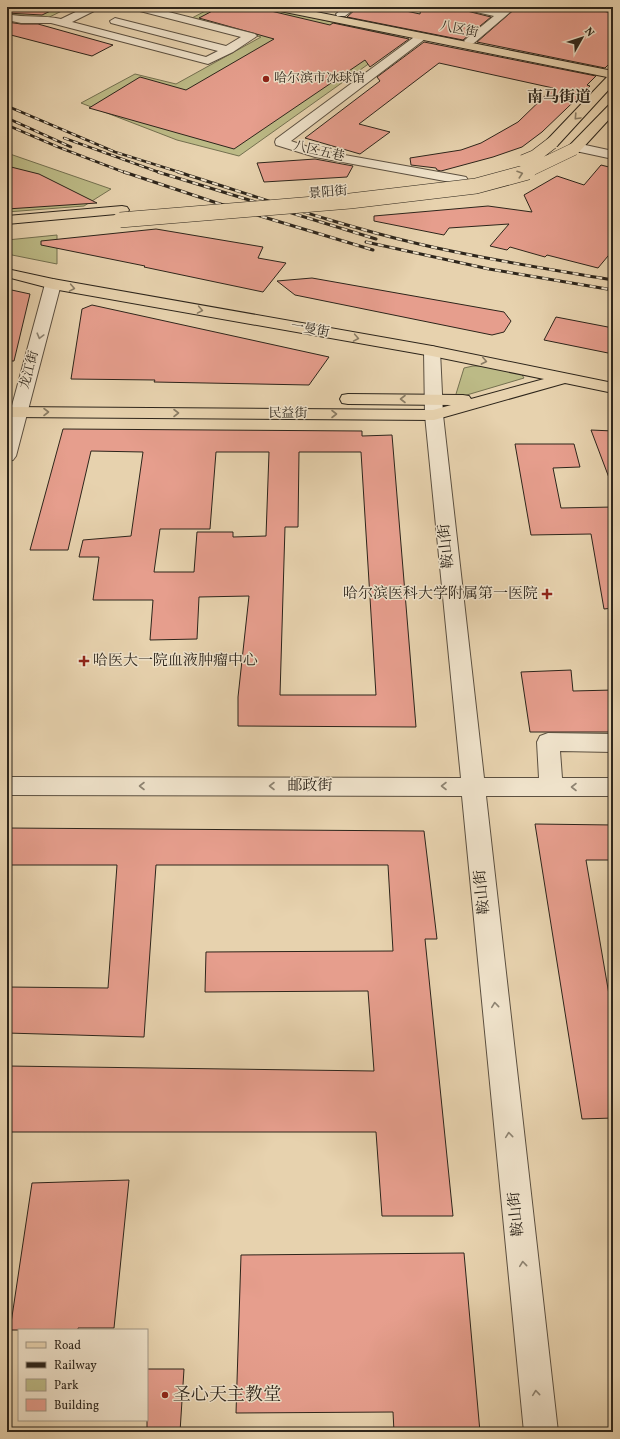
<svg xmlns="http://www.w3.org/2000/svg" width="620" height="1439" viewBox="0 0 620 1439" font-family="Vollkorn,'Noto Serif SC',serif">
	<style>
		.green { fill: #bcba86; stroke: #747050 }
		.building { fill: #e69e8d; stroke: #2d251b; fill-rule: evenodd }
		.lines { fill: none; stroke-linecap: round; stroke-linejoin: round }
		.minor-casing { stroke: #5c5040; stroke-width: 2 }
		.major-casing { stroke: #2d251b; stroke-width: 2 }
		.minor { fill: #efe2ca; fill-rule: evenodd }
		.major { fill: #e7d2ae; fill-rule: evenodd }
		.rail-far1-casing { stroke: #2d251b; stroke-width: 2.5 }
		.rail-casing { stroke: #2d251b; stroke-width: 3 }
		.rail-far1 { stroke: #efe2ca; stroke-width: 1.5; stroke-dasharray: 5; stroke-linecap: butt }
		.rail { stroke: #efe2ca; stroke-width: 2; stroke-dasharray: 6; stroke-linecap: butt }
		.major-bridge-far1-casing { stroke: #2d251b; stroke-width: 13; stroke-linecap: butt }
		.major-bridge-casing { stroke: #2d251b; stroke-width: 16; stroke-linecap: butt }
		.major-bridge-far1 { stroke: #e7d2ae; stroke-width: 12 }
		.major-bridge { stroke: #e7d2ae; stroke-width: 15 }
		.oneway { stroke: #8a7c64 }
		.oneway2 { stroke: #8e8472 }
		.poi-dot { fill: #8f2418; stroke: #efe2ca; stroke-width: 1.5 }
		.labels { text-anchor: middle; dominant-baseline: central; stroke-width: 3; stroke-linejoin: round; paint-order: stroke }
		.far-street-label { font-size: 13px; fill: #2d251b; stroke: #efe2ca }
		.far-poi-label { font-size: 13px; fill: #2d251b; stroke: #efe2ca; text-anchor: start }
		.street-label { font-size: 15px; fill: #2d251b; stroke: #efe2ca }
		.poi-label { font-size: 15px; fill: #2d251b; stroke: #efe2ca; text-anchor: end }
		.far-district-label { font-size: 16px; font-weight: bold; fill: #2d251b; stroke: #efe2ca }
		.near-poi-label { font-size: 18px; fill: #2d251b; stroke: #efe2ca; text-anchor: start }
	</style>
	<rect width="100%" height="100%" fill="#e7d2ae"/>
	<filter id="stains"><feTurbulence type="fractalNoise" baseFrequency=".005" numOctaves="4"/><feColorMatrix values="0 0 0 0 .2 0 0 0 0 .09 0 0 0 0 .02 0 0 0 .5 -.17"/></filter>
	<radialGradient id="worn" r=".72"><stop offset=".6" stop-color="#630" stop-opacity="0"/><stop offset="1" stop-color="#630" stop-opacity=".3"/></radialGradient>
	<!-- green -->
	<path class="green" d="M7,7H70L31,26L7,19Z
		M213,7H264L405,38L239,156L177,140L81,103L135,74L176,84L261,37L190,19Z
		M7,153L111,189L84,206L7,212Z
		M57,235V264L7,254V240Z
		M473,366H480L521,373L524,378L460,397L456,394L464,368Z"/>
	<!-- building -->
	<path class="building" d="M7,7H59L42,15L7,13Z
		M220,7H254L330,25L333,23L409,39L370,67L365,60L234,149L89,108L140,77L186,90L274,39L199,18Z
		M358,7H387L420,14L421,7H461L463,10L491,17L463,40L347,17Z
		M517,7H582L613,13V60L605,68L477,42Z
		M7,22L21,24H38L113,45L92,56L7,34Z
		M424,42L596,76L587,85L590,86L542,132L522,147L493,157L441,171L437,170L436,168L411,165L410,158L461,150L481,143L518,122L553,88L439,63L359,124L390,132L360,154L305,138L380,81L377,77Z
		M315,159L353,166L347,177L264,182L257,163Z
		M601,165L613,168V250L598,268L547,255L545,257L510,247L507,250L490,246L509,224L449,228L444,235L374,221V216L488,206L532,212L524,195L557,176L584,185Z
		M7,166L39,174L97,203L7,209Z
		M156,229L263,247L258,258L286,263L263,292L144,267L145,266L41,245V241Z
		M312,278L504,312L511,321L504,332L492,335L295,295L277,281Z
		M7,289L30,294L14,361H7Z
		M92,305L329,357L309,385L154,382L155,380L71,379L82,309Z
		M556,317L613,328V354L544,340Z
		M63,429L362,431V436L392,435L416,727L238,726V697L249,596L199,597L197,639L150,640L153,600H93L99,557H79L83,540L131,536L143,452L91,451L68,550H30ZM216,452H269L266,536L233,537V532H197L194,572H154L160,529H210ZM299,452H361L376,695H280L285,527H298Z
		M591,430L613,431V483H611Z
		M515,444H574L580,467L553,468L561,508L613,507V608L604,609L591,534L531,535Z
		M571,670L573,691L613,690V732H530L521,672Z
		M535,824L613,825V860H586L613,1018V1118L582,1119Z
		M7,828L424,831L437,939H425L453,1216H382L376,1132H7V1066L374,1071L368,991L205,992L206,952L393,951L388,865H156L144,1037L7,1033V987L108,988L117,865H7Z
		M129,1180L114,1328H78V1330H10L32,1183Z
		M464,1253L480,1432H394L393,1412L236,1413L241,1255Z
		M147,1369H184L180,1432H147Z"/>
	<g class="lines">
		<defs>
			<path id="minor" d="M86,7H99L98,9L72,22L206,57L218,51L111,23L110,21L115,18L226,46L241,37L136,10L135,8L149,7L255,34L257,36L233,52L208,64L51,23H21L7,20V14C25,18 43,15 61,19Z
				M345,7H357L345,16H337L336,14Z
				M462,7H484L500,10L504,7H516L474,43H466L464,41L466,39L494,16L463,9Z
				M421,34L425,35L427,37L425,39L291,141L317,150L461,176L466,177L468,180L466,183L461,184L315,157L276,145L275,142L276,139L417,35Z
				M576,143L613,151V159L571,150L570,147L571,144Z
				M53,279L58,281L61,284L16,456L13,460L7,461V424L45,284L48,281Z
				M432,346L438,348L440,351L443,415L484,778H539L537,742L540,736L548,733L613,734V752L560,751L562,778H613V796H486L558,1432H524L462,796L7,795V777L461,778L425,415L424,351L426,348Z"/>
			<path id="major" d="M270,7H291L613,71V85L557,146H547L546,143L547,140L607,77L275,10Z
				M613,104V115L579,152H569L568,149L569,146L609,105Z
				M122,206L127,207L129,210L127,213L7,224V216Z
				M7,269L53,279L432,346L613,383V393L565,383L434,420L7,417V407L433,410L451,405L348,404L342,403L340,399L342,395L348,394L463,395L469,396L471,399L544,379L432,356L53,289L7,277Z"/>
		</defs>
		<!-- minor casing -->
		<use href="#minor" class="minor-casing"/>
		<!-- major casing -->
		<use href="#major" class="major-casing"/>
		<!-- minor -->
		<use href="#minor" class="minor"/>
		<!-- major -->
		<use href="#major" class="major"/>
		<defs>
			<path id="rail-far1" d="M7,106L115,152L182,173
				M7,118L71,147
				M7,125L58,147L126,173
				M64,138L161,173"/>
			<path id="rail" d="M124,172L217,203L373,250
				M158,172L376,239
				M178,172C258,197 338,225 419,244C483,259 548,269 613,280
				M366,242L489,269L613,290"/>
		</defs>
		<!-- rail-far1 casing -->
		<use href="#rail-far1" class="rail-far1-casing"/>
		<!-- rail casing -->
		<use href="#rail" class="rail-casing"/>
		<!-- rail-far1 -->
		<use href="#rail-far1" class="rail-far1"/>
		<!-- rail -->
		<use href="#rail" class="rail"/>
		<defs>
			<path id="major-bridge-far1" d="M523,161L535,156L552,143
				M524,173L574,149"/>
			<path id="major-bridge" d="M120,220L350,201L476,186L528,172"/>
		</defs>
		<!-- major-bridge-far1 casing -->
		<use href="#major-bridge-far1" class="major-bridge-far1-casing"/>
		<!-- major-bridge casing -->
		<use href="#major-bridge" class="major-bridge-casing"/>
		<!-- major-bridge-far1 -->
		<use href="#major-bridge-far1" class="major-bridge-far1"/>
		<!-- major-bridge -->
		<use href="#major-bridge" class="major-bridge"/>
	</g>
	<!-- one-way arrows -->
	<defs><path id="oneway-chevron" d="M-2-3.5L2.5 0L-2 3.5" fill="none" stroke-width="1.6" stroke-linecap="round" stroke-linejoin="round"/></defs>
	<g class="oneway">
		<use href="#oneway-chevron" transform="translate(577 117) rotate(133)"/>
		<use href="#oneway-chevron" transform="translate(520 174) rotate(-18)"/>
		<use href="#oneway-chevron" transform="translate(72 288) rotate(10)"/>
		<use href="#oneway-chevron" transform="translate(200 310) rotate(10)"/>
		<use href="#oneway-chevron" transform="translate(356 338) rotate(10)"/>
		<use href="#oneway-chevron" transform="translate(484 361) rotate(11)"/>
		<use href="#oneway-chevron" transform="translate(403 399) rotate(-180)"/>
		<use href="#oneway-chevron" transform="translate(46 412)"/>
		<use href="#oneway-chevron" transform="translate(176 413)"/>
		<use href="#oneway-chevron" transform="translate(334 414)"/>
	</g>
	<g class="oneway2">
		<use href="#oneway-chevron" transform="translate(40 336) rotate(105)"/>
		<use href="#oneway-chevron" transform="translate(142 786) rotate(-180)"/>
		<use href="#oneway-chevron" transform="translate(272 786) rotate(-180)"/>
		<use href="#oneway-chevron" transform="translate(444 786) rotate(-180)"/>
		<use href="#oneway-chevron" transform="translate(574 787) rotate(-180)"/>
		<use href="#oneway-chevron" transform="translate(495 1005) rotate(-96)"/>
		<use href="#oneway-chevron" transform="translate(509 1135) rotate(-96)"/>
		<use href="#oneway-chevron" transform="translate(523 1264) rotate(-96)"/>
		<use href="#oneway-chevron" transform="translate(536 1393) rotate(-96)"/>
	</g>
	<!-- markers -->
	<g class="poi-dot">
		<circle cx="266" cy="79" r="4"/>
		<path d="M545 588h4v4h4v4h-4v4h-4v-4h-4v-4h4z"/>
		<path d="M82 655h4v4h4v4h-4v4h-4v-4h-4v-4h4z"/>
		<circle cx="165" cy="1395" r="4"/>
	</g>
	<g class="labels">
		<!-- far-street labels -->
		<g class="far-street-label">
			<text transform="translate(459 30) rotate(11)">八区街</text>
			<text transform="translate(319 152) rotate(13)">八区五巷</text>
			<text transform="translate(328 193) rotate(-5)">景阳街</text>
			<text transform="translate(310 330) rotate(10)">一曼街</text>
			<text transform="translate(30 370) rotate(-75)">龙江街</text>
			<text x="288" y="414">民益街</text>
		</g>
		<!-- far-poi labels -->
		<g class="far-poi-label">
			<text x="274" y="79">哈尔滨市冰球馆</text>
		</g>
		<!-- street labels -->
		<g class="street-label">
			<text transform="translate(447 546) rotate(-96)">鞍山街</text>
			<text x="310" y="786">邮政街</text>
			<text transform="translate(483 892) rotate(-96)">鞍山街</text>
			<text transform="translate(517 1214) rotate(-96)">鞍山街</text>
		</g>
		<!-- poi labels -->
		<g class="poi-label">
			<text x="538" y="594">哈尔滨医科大学附属第一医院</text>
			<text x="93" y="661" text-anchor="start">哈医大一院血液肿瘤中心</text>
		</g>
		<!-- far-district labels -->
		<g class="far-district-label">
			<text x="559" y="98">南马街道</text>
		</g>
		<!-- near-poi labels -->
		<g class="near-poi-label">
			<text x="173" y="1395">圣心天主教堂</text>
		</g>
	</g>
	<!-- margin -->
	<rect width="620" height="1439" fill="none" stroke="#e7d2ae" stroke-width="24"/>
	<rect x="8" y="8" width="604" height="1423" fill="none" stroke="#2d251b" stroke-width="2"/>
	<rect x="12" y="12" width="596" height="1415" fill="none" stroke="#2d251b"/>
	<!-- legend -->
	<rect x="18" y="1329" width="130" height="92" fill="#efe2ca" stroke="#a19684"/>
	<rect x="26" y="1342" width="20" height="6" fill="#e7d2ae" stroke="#a19684"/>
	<text x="54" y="1349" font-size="12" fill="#2d251b">Road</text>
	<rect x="26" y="1362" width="20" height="6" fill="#2d251b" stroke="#a19684"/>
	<text x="54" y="1369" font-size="12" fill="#2d251b">Railway</text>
	<rect x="26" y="1379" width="20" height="12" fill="#bcba86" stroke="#a19684"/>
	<text x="54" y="1389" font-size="12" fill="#2d251b">Park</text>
	<rect x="26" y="1399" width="20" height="12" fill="#e69e8d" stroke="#a19684"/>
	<text x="54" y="1409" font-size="12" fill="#2d251b">Building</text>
	<!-- north arrow -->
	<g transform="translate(582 38) rotate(51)" stroke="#efe2ca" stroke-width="3" paint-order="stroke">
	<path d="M0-3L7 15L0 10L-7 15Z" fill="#2d251b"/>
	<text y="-6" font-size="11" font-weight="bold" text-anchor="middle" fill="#2d251b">N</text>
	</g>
	<rect width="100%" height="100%" filter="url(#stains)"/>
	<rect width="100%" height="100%" fill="url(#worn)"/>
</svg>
